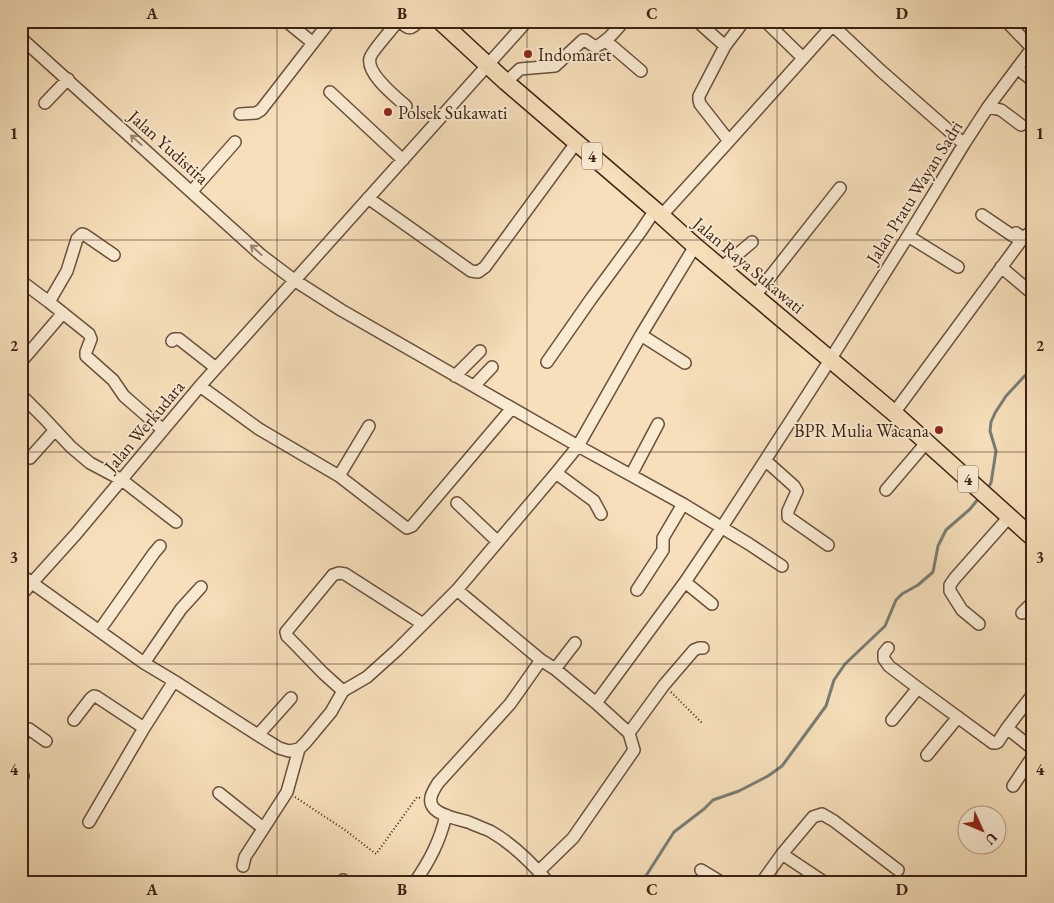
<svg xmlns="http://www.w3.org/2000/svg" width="1054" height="903" viewBox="0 0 1054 903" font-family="'EB Garamond',serif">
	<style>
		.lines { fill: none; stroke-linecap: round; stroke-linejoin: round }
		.stream { stroke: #777d75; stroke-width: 3 }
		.minor-casing { stroke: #6a503d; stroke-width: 14 }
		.highway-casing { stroke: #3c2113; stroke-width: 19 }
		.path { stroke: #3c2113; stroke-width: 2; stroke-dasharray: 1 2.5; stroke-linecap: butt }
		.minor { stroke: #f9ead2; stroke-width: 11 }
		.highway { stroke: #f6dfba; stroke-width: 16 }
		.oneway { stroke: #9a8672 }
		.grid { fill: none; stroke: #3c2113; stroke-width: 1; stroke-opacity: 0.55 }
		.poi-dot { fill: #8f2418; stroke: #f9ead2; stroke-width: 2 }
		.labels { text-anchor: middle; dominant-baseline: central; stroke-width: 4; stroke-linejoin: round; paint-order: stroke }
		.shield { fill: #f9ead2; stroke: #755d4c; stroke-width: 1 }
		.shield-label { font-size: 16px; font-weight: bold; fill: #3c2113 }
		.poi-label { font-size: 18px; fill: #3c2113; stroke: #f9ead2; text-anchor: start }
		.street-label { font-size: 18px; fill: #3c2113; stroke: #f9ead2 }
		.neatline { fill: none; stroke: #3c2113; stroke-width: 2 }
		.grid-label { font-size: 16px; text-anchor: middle; font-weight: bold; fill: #3c2113 }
	</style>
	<rect width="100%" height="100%" fill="#f6dfba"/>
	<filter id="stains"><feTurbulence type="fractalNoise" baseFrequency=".004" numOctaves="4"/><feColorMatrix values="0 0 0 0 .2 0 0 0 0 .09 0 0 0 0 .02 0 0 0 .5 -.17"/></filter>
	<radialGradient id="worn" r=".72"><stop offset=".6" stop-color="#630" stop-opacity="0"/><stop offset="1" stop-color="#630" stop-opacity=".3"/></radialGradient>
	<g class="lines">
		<!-- stream -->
		<path class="stream" d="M987,489L991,483L996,451L990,431L991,422L995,413L1006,396L1033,367
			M642,882L674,832L704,809L713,800L739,791L768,776L782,766L826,706L834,680L845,664L885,626L896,600L902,594L918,585L933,572L938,546L946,530L970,509L979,498"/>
		<defs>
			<path id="minor" d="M286,21L313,43
				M398,21C393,28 371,52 370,58C366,74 396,97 406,106
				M400,21C409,30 410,30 419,21
				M697,21L725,46
				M765,21L803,58
				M828,21L880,70L964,144
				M1006,21L1032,48
				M21,38L261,255L294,280L341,310L578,446L683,504L749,544L782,566
				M606,41L641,71
				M1017,68L1033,81
				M506,82L520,69L555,66L583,40H585L595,47C607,42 615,31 624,21
				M330,92L403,160
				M45,103L68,79
				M988,107L1001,110L1021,125
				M240,114L256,113L261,110L330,21
				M729,141L700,104L699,100V96L725,46L744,21
				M192,191L235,142
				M368,198L471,271L478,272L485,267L576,143
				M982,215L1013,236L1016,233L1023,238
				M661,216L729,141L832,26
				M908,236L958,267
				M1001,267L1033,294
				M722,269L727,263L752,242
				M21,281L49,302L89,334L91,339L86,352V356L113,380L124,396L163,430
				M754,297L840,188
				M49,302L67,271L77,239L82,234L85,235L114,255
				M641,335L685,363
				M172,341L174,339H179L216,368
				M21,362L63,313
				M547,362L591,299L641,231L655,210
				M455,376L480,351
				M200,386L259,429L339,476L404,526L407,528L412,526L512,408
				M474,386L492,367
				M21,395L43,417L71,447L90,463L122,480L176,522
				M894,413L1023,238L1033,230
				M30,458L55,430
				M766,461L794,486L797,491L788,511V517L828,545
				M556,473L594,501L601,514
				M631,475L658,424
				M339,476L369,426
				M886,490L926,443
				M457,503L497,541
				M21,575L144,663L174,681L258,735L279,748L289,751L299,749L306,742L331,712L343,691L367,677L397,650L457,590
				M685,582L712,604
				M637,590L663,550V538L683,504
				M21,595L76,534L200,386L527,21
				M1022,613L1033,602
				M979,624L962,610L950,591V585L955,578L1009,517
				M99,631L154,553L160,546
				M888,648L884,653V659L889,666L918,688L993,743H996L998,742L1007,728
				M144,663L181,609L201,587
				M555,669L575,643
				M343,691L323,673L291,640L287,636L286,632L333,575L339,573L345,574L423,624
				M1033,694L1007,728L1033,749
				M596,703L685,582L722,527L830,360L908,236L964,144L988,107L1033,47
				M74,720L91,698L94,696L97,697L144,728
				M892,720L918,688
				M629,733L664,685L694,650L699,648H703
				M258,735L291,698
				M21,738L27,730L29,729L46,741
				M927,755L958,717
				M21,775L23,776
				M1013,786L1033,756
				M219,793L263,828
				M89,822L144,728L174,681
				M782,854L813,817L822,814L834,821L898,870
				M243,866L245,857L287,792L299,749
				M701,870L721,882
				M539,871L573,838L634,750L629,733L596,703L555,669L541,660
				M343,880L344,882
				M415,882C430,860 440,841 446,815
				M548,882C531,862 513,844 490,831C483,828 475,825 468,822C459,819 439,816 433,807C427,799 434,790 438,783L510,704L541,660L457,590L556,473L578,446L641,335L695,246
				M762,882L782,854L824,882"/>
			<path id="highway" d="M440,21L506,82L655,210L695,246L894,413L1033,538"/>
		</defs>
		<!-- minor casing -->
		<use href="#minor" class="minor-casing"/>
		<!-- highway casing -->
		<use href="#highway" class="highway-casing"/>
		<!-- path -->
		<path class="path" d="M671,692L703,724
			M295,797L345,830L376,854L417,797L421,798"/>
		<!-- minor -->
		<use href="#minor" class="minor"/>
		<!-- highway -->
		<use href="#highway" class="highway"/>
	</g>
	<!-- one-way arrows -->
	<defs><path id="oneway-shaft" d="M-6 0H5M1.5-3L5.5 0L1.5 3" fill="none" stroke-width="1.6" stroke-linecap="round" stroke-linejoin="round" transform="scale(1.25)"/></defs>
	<g class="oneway">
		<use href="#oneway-shaft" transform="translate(136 140) rotate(-138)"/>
		<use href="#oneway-shaft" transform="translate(256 250) rotate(-138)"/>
	</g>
	<!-- grid -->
	<path class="grid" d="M277,21V882M527,21V882M777,21V882M21,240H1033M21,452H1033M21,664H1033"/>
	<!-- markers -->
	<g class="poi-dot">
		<circle cx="528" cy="54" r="5"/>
		<circle cx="388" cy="112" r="5"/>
		<circle cx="939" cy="430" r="5"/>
	</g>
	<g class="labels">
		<!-- shield labels -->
		<g class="shield">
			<rect x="582" y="142.5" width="20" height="27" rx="4"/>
			<rect x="958" y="465.5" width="20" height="27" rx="4"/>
		</g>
		<g class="shield-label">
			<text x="592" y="156">4</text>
			<text x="968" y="479">4</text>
		</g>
		<!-- poi labels -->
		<g class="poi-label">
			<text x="538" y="54">Indomaret</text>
			<text x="398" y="112">Polsek Sukawati</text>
			<text x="929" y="430" text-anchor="end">BPR Mulia Wacana</text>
		</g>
		<!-- street labels -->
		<g class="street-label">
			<text transform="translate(169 147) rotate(42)">Jalan Yudistira</text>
			<text transform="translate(914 192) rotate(-58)">Jalan Pratu Wayan Sadri</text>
			<text transform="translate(749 265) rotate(40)">Jalan Raya Sukawati</text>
			<text transform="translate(144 426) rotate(-50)">Jalan Werkudara</text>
		</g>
	</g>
	<!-- margin -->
	<rect width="1054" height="903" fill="none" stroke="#f6dfba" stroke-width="55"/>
	<!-- north arrow -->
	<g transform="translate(982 830) rotate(134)"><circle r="24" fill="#f9ead2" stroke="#ad9a86"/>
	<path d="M0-4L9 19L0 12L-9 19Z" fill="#8f2418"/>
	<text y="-8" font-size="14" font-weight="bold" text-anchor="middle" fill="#3c2113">U</text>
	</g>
	<rect x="28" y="28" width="998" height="848" class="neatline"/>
	<g class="grid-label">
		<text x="152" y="19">A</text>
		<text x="402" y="19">B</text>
		<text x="652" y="19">C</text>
		<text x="902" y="19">D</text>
		<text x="14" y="139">1</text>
		<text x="1040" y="139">1</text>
		<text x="14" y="351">2</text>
		<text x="1040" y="351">2</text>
		<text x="14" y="563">3</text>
		<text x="1040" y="563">3</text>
		<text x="14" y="775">4</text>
		<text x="1040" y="775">4</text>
		<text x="152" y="895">A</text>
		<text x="402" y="895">B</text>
		<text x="652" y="895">C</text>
		<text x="902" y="895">D</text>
	</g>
	<rect width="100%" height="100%" filter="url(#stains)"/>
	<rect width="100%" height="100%" fill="url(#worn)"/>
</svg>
